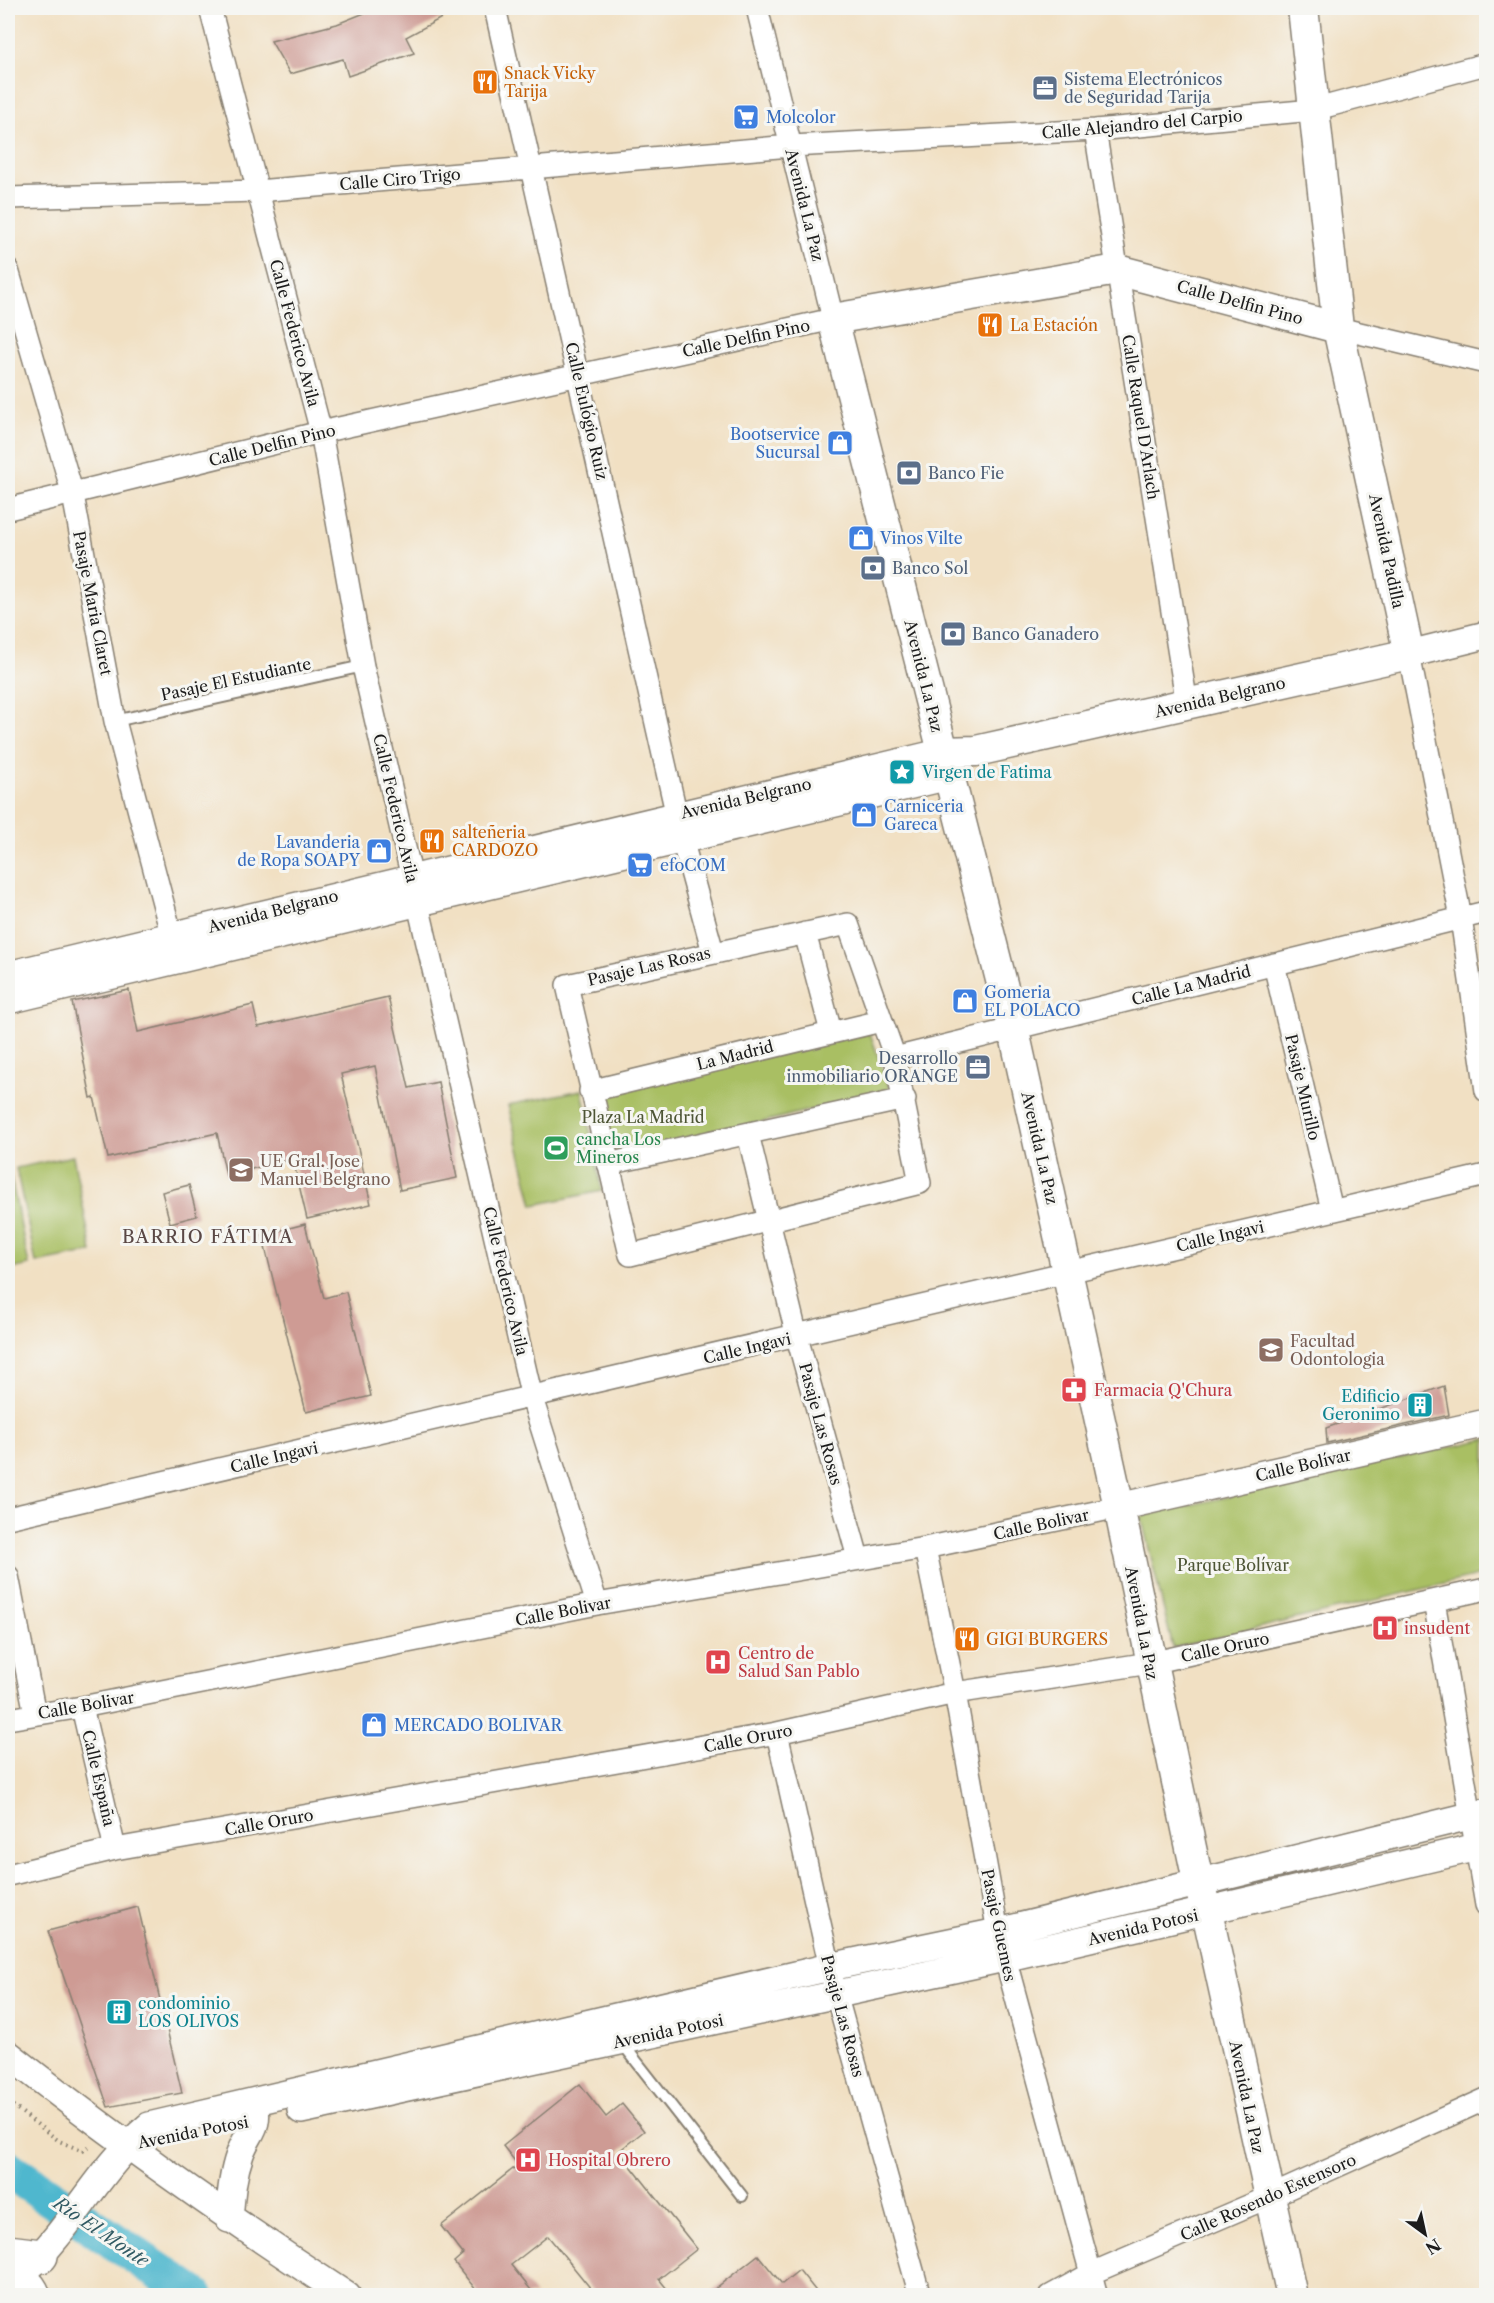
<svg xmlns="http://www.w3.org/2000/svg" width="1494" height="2303" viewBox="0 0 1494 2303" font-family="'Libre Caslon Text',serif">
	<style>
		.green { fill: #a9bf63; stroke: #626e40; stroke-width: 1.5 }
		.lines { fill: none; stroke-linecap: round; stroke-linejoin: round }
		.river { stroke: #50b7ce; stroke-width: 38 }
		.building { fill: #ce9b94 }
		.service-casing { stroke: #867e70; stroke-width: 14 }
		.minor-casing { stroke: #867e70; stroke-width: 24 }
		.tertiary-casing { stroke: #867e70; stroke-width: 30 }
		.secondary-casing { stroke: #867e70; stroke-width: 33 }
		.primary-casing { stroke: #867e70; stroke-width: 36 }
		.path { stroke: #867e70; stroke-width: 4; stroke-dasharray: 1.5 4.5; stroke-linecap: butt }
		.service { stroke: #fff; stroke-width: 10 }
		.minor { stroke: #fff; stroke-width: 21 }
		.tertiary { stroke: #fff; stroke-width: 27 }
		.secondary { stroke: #fff; stroke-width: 30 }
		.primary { stroke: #fff; stroke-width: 33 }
		.labels { text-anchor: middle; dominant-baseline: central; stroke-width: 6; stroke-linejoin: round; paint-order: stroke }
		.food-label { font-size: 16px; fill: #c56008; stroke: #f6f6f2; text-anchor: start }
		.service-label { font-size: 16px; fill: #4e5e75; stroke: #f6f6f2; text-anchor: start }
		.shop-label { font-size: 16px; fill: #366cbe; stroke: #f6f6f2; text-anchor: start }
		.street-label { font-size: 16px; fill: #1c1c1c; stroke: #f6f6f2 }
		.culture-label { font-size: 16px; fill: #0d838f; stroke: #f6f6f2; text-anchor: start }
		.park-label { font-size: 16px; fill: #4d5535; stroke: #f6f6f2 }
		.leisure-label { font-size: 16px; fill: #27864d; stroke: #f6f6f2; text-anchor: start }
		.education-label { font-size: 16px; fill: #785e54; stroke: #f6f6f2; text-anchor: start }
		.health-label { font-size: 16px; fill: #be3a42; stroke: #f6f6f2; text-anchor: start }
		.neighbourhood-label { font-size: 18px; letter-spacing: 1.5px; fill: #5a4846; stroke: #f6f6f2 }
		.water-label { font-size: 18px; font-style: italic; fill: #315a63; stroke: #f6f6f2 }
	</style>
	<rect width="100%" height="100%" fill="#f6f6f2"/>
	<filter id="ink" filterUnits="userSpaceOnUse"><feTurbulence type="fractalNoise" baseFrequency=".0167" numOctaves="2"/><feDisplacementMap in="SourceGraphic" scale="12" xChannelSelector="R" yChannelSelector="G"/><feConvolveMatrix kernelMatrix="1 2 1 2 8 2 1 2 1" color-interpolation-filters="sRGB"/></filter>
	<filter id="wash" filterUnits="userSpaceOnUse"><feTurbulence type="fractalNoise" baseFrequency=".008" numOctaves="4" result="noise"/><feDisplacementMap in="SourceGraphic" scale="24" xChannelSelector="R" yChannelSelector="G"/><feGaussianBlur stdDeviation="1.35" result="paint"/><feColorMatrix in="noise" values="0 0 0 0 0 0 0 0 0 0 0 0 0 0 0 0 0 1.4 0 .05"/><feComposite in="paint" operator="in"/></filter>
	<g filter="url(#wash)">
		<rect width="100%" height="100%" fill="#f1e0c3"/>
		<!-- green -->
		<path class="green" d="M870,1033L890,1090L611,1160L595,1093Z
			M582,1090L602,1191L533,1205L508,1105Z
			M73,1156L92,1252L36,1263L16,1168Z
			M9,1169L29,1265L8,1270V1170Z
			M1486,1439V1574L1173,1648L1141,1516Z"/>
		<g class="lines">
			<!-- river -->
			<path class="river" d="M8,2169L195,2296"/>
		</g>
		<g id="blocks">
			<!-- building -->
			<path class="building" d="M377,8H460L406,37L414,53L348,76L343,59L290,74L271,41L337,24Z
				M129,990L138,1032L253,1005L258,1027L388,997L409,1088L438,1082L457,1178L400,1190L375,1066L341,1074L371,1204L307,1219L293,1159L226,1175L217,1133L108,1158L94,1097L91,1098L72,1002Z
				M189,1185L197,1216L170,1223L162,1192Z
				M305,1224L324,1298L346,1292L371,1396L306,1412L262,1235Z
				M1444,1386L1449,1415L1327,1443L1326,1428Z
				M138,1907L182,2093L108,2107L48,1931Z
				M580,2084L606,2117L622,2104L644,2131L619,2151L697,2249L659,2279L672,2295H596L548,2236L511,2265L535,2295H480L454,2262L463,2254L441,2226L518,2165L503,2146Z
				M758,2255L782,2284L799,2270L819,2295H707Z"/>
		</g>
	</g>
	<g filter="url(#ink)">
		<use href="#blocks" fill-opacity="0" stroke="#867e70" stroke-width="1.5"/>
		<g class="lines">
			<defs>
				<path id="service" d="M115,721L363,666
					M622,2043L742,2196"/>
				<path id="minor" d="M210,8L321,432L363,666L532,1398L597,1604
					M495,8L682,839L713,952
					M1095,130L1187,705
					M8,198L257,191L791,146L1095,130L1313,110L1486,64
					M8,270L73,495L115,721L172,937
					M1338,328L1486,363
					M8,509L321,432L833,319L757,8
					M1409,654L1461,918L1486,1091
					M848,924L895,1058L920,1183L630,1255L567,985Z
					M805,933L831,1032
					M1274,964L1332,1210
					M895,1058L1486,912
					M590,1091L881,1021
					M748,1134L797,1337L858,1558
					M608,1164L905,1099
					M8,1518L1486,1175
					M925,1548L955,1693L998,1932L1097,2296
					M8,1576L35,1714
					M1434,1601L1486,1905
					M82,1707L115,1849
					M8,1719L82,1707L597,1604L925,1548L1119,1507
					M777,1733L836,1994L920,2296
					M8,1875L115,1849L777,1733L955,1693L1150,1663L1486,1589
					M1050,2296L1092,2273L1269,2197L1486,2099"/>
				<path id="tertiary" d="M1409,654L1486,635
					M8,975L944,752
					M8,1000L949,776
					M1119,1507L1486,1423
					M8,2054C117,2140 230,2220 347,2296
					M301,2110L1004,1958L1486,1845
					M229,2219C231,2197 232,2176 240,2154C248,2131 260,2129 254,2102
					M27,2269C73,2226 100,2167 149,2126L830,1967L998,1932L1486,1812"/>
				<path id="secondary" d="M944,752L976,751L1409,654L1338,328L1303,8
					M1292,2296L1207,1912L1198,1881L1119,1507L1014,1031L833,319L1117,270L1338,328"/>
				<path id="primary" d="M8,2252L41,2256
					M8,2279C19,2276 30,2284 34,2296"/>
			</defs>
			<!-- service casing -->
			<use href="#service" class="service-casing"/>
			<!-- minor casing -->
			<use href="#minor" class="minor-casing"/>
			<!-- tertiary casing -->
			<use href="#tertiary" class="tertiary-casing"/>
			<!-- secondary casing -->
			<use href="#secondary" class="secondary-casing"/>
			<!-- primary casing -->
			<use href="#primary" class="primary-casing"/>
			<!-- path -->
			<path class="path" d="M8,2102L59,2141L83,2151L91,2145"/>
			<!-- service -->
			<use href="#service" class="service"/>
			<!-- minor -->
			<use href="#minor" class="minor"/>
			<!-- tertiary -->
			<use href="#tertiary" class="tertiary"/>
			<!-- secondary -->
			<use href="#secondary" class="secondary"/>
			<!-- primary -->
			<use href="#primary" class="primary"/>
		</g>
	</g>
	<!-- icons -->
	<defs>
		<symbol id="restaurant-square" viewBox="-11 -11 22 22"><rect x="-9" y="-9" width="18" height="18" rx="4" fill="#e8710a" stroke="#f6f6f2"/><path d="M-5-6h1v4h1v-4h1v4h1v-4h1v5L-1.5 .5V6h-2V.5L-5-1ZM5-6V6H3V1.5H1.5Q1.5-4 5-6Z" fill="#fff"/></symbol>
		<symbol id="office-square" viewBox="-11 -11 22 22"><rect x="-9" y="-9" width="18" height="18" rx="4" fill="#5c6f8a" stroke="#f6f6f2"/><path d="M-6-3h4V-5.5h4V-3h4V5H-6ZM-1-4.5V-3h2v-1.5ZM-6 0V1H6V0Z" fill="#fff"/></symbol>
		<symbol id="supermarket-square" viewBox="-11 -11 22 22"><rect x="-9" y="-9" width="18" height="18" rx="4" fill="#3f7fe0" stroke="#f6f6f2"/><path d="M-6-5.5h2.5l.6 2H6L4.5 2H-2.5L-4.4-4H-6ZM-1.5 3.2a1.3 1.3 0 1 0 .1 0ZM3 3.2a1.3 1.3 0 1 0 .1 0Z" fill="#fff"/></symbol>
		<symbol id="shop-square" viewBox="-11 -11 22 22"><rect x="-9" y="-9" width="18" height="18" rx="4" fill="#3f7fe0" stroke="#f6f6f2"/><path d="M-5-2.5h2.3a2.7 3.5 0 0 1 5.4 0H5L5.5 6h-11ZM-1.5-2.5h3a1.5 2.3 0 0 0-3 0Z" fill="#fff"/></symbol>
		<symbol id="bank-square" viewBox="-11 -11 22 22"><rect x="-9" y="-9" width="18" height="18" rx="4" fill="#5c6f8a" stroke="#f6f6f2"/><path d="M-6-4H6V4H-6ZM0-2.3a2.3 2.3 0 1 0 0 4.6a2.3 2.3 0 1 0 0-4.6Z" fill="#fff"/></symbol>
		<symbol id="sight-square" viewBox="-11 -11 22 22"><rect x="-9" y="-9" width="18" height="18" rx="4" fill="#0f9aa8" stroke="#f6f6f2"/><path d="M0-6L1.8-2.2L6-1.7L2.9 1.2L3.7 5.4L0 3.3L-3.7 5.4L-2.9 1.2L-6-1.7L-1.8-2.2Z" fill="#fff"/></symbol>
		<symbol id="stadium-square" viewBox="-11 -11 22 22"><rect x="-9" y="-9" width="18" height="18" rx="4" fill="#2e9e5b" stroke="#f6f6f2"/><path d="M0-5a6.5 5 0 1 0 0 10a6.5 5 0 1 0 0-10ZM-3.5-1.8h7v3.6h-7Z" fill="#fff"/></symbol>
		<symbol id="school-square" viewBox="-11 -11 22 22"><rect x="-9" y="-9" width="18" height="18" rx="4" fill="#8d6e63" stroke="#f6f6f2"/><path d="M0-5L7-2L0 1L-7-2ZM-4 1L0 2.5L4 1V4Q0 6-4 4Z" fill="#fff"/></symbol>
		<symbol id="university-square" viewBox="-11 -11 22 22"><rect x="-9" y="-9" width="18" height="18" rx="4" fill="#8d6e63" stroke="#f6f6f2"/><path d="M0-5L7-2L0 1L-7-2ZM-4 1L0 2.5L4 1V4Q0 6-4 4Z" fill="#fff"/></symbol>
		<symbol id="pharmacy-square" viewBox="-11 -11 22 22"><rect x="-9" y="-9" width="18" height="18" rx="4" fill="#e0444e" stroke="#f6f6f2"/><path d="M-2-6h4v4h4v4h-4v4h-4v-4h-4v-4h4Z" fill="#fff"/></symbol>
		<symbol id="building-square" viewBox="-11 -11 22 22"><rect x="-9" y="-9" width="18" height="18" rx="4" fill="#0f9aa8" stroke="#f6f6f2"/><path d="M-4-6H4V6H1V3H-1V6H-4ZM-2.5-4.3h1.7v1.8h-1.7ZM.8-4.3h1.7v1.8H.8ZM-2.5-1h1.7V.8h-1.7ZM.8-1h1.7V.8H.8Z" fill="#fff"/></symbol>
		<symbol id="hospital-square" viewBox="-11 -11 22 22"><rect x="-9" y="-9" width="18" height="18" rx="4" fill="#e0444e" stroke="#f6f6f2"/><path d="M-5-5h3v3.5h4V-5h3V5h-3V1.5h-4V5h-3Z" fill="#fff"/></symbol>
	</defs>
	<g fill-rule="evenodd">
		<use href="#restaurant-square" x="470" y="67" width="30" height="30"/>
		<use href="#office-square" x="1030" y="73" width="30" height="30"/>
		<use href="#supermarket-square" x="731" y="102" width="30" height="30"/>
		<use href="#restaurant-square" x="975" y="310" width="30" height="30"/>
		<use href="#shop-square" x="825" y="428" width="30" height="30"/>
		<use href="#bank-square" x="894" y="458" width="30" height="30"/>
		<use href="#shop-square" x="846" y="523" width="30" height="30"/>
		<use href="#bank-square" x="858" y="553" width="30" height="30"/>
		<use href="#bank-square" x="938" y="619" width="30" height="30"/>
		<use href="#sight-square" x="887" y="757" width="30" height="30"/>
		<use href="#shop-square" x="849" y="800" width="30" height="30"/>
		<use href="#restaurant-square" x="417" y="826" width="30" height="30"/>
		<use href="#shop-square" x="364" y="836" width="30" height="30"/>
		<use href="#supermarket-square" x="625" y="850" width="30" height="30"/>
		<use href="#shop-square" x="950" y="986" width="30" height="30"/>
		<use href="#office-square" x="963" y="1052" width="30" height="30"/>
		<use href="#stadium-square" x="541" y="1133" width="30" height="30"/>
		<use href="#school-square" x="226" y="1155" width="30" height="30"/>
		<use href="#university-square" x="1256" y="1335" width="30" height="30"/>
		<use href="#pharmacy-square" x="1059" y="1375" width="30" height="30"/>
		<use href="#building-square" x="1405" y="1390" width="30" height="30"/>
		<use href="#hospital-square" x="1370" y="1613" width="30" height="30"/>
		<use href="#restaurant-square" x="952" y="1624" width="30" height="30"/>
		<use href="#hospital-square" x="703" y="1647" width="30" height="30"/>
		<use href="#shop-square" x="359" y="1710" width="30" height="30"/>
		<use href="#building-square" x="104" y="1997" width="30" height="30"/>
		<use href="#hospital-square" x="513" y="2145" width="30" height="30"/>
	</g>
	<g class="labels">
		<!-- food labels -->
		<g class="food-label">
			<text x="504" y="73">Snack Vicky<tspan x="504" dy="18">Tarija</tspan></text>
			<text x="1010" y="325">La Estación</text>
			<text x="452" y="832">salteñeria<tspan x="452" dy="18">CARDOZO</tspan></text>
			<text x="986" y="1639">GIGI BURGERS</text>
		</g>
		<!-- service labels -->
		<g class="service-label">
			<text x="1064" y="79">Sistema Electrónicos<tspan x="1064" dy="18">de Seguridad Tarija</tspan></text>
			<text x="928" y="473">Banco Fie</text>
			<text x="892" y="568">Banco Sol</text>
			<text x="972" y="634">Banco Ganadero</text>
			<text x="958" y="1058" text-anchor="end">Desarrollo<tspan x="958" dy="18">inmobiliario ORANGE</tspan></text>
		</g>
		<!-- shop labels -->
		<g class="shop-label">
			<text x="766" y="117">Molcolor</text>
			<text x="820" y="434" text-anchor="end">Bootservice<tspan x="820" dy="18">Sucursal</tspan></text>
			<text x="880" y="538">Vinos Vilte</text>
			<text x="884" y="806">Carniceria<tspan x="884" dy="18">Gareca</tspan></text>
			<text x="360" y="842" text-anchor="end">Lavanderia<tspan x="360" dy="18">de Ropa SOAPY</tspan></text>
			<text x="660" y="865">efoCOM</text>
			<text x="984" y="992">Gomeria<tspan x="984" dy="18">EL POLACO</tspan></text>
			<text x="394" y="1725">MERCADO BOLIVAR</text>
		</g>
		<!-- street labels -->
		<g class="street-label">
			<text transform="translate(1142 124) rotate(-5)">Calle Alejandro del Carpio</text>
			<text transform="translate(400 179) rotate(-5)">Calle Ciro Trigo</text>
			<text transform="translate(805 205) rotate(76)">Avenida La Paz</text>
			<text transform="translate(1240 302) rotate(15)">Calle Delfin Pino</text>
			<text transform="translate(295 333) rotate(75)">Calle Federico Avila</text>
			<text transform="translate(746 338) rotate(-12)">Calle Delfin Pino</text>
			<text transform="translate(587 411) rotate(77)">Calle Eulógio Ruiz</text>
			<text transform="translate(1141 417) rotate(81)">Calle Raquel D´Arlach</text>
			<text transform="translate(272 445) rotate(-14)">Calle Delfin Pino</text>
			<text transform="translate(1387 551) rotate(78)">Avenida Padilla</text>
			<text transform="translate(93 603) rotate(79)">Pasaje Maria Claret</text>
			<text transform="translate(924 676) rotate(76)">Avenida La Paz</text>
			<text transform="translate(236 679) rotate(-12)">Pasaje El Estudiante</text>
			<text transform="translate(1220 697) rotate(-13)">Avenida Belgrano</text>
			<text transform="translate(746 798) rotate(-13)">Avenida Belgrano</text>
			<text transform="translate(396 808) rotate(77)">Calle Federico Avila</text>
			<text transform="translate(273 911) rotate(-14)">Avenida Belgrano</text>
			<text transform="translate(649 966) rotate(-13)">Pasaje Las Rosas</text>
			<text transform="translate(1191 985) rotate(-14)">Calle La Madrid</text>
			<text transform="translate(735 1055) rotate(-14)">La Madrid</text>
			<text transform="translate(1303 1087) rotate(77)">Pasaje Murillo</text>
			<text transform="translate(1040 1148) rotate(77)">Avenida La Paz</text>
			<text transform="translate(1220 1236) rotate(-13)">Calle Ingavi</text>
			<text transform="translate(506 1281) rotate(77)">Calle Federico Avila</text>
			<text transform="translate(747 1348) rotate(-13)">Calle Ingavi</text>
			<text transform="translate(821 1424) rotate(75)">Pasaje Las Rosas</text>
			<text transform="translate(274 1457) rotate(-13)">Calle Ingavi</text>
			<text transform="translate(1303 1465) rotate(-13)">Calle Bolívar</text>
			<text transform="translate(1041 1524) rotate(-12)">Calle Bolivar</text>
			<text transform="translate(563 1611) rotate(-11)">Calle Bolivar</text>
			<text transform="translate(1142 1623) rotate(79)">Avenida La Paz</text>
			<text transform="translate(1225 1647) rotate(-12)">Calle Oruro</text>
			<text transform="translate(86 1705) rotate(-10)">Calle Bolivar</text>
			<text transform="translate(748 1738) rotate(-11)">Calle Oruro</text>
			<text transform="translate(99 1778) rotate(77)">Calle España</text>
			<text transform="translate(269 1822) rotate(-10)">Calle Oruro</text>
			<text transform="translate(999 1925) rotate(78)">Pasaje Guemes</text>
			<text transform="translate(1143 1927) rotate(-13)">Avenida Potosi</text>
			<text transform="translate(843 2016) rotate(75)">Pasaje Las Rosas</text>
			<text transform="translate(668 2031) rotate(-12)">Avenida Potosi</text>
			<text transform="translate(1247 2097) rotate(78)">Avenida La Paz</text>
			<text transform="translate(193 2132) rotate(-11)">Avenida Potosi</text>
			<text transform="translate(1268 2197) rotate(-24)">Calle Rosendo Estensoro</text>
		</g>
		<!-- culture labels -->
		<g class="culture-label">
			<text x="922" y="772">Virgen de Fatima</text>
			<text x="1400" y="1396" text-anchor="end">Edificio<tspan x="1400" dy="18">Geronimo</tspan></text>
			<text x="138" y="2003">condominio<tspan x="138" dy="18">LOS OLIVOS</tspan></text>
		</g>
		<!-- park labels -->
		<g class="park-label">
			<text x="643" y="1117">Plaza La Madrid</text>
			<text x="1233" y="1565">Parque Bolívar</text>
		</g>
		<!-- leisure labels -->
		<g class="leisure-label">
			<text x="576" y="1139">cancha Los<tspan x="576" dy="18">Mineros</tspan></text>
		</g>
		<!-- education labels -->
		<g class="education-label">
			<text x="260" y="1161">UE Gral. Jose<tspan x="260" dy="18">Manuel Belgrano</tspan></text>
			<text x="1290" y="1341">Facultad<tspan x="1290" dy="18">Odontologia</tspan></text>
		</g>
		<!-- health labels -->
		<g class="health-label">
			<text x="1094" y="1390">Farmacia Q'Chura</text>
			<text x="1404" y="1628">insudent</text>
			<text x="738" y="1653">Centro de<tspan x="738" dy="18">Salud San Pablo</tspan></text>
			<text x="548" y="2160">Hospital Obrero</text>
		</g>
		<!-- neighbourhood labels -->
		<g class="neighbourhood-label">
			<text x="208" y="1237">BARRIO FÁTIMA</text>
		</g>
		<!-- water labels -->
		<g class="water-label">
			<text transform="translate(101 2232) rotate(34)">Río El Monte</text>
		</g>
	</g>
	<!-- margin -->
	<rect width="1494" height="2303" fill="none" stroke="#f6f6f2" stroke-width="30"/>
	<!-- north arrow -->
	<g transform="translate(1425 2234) rotate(147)" stroke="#f6f6f2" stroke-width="4.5" paint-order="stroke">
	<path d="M0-4.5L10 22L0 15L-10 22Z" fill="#1c1c1c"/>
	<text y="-9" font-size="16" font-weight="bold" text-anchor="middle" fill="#1c1c1c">N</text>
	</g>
</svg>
